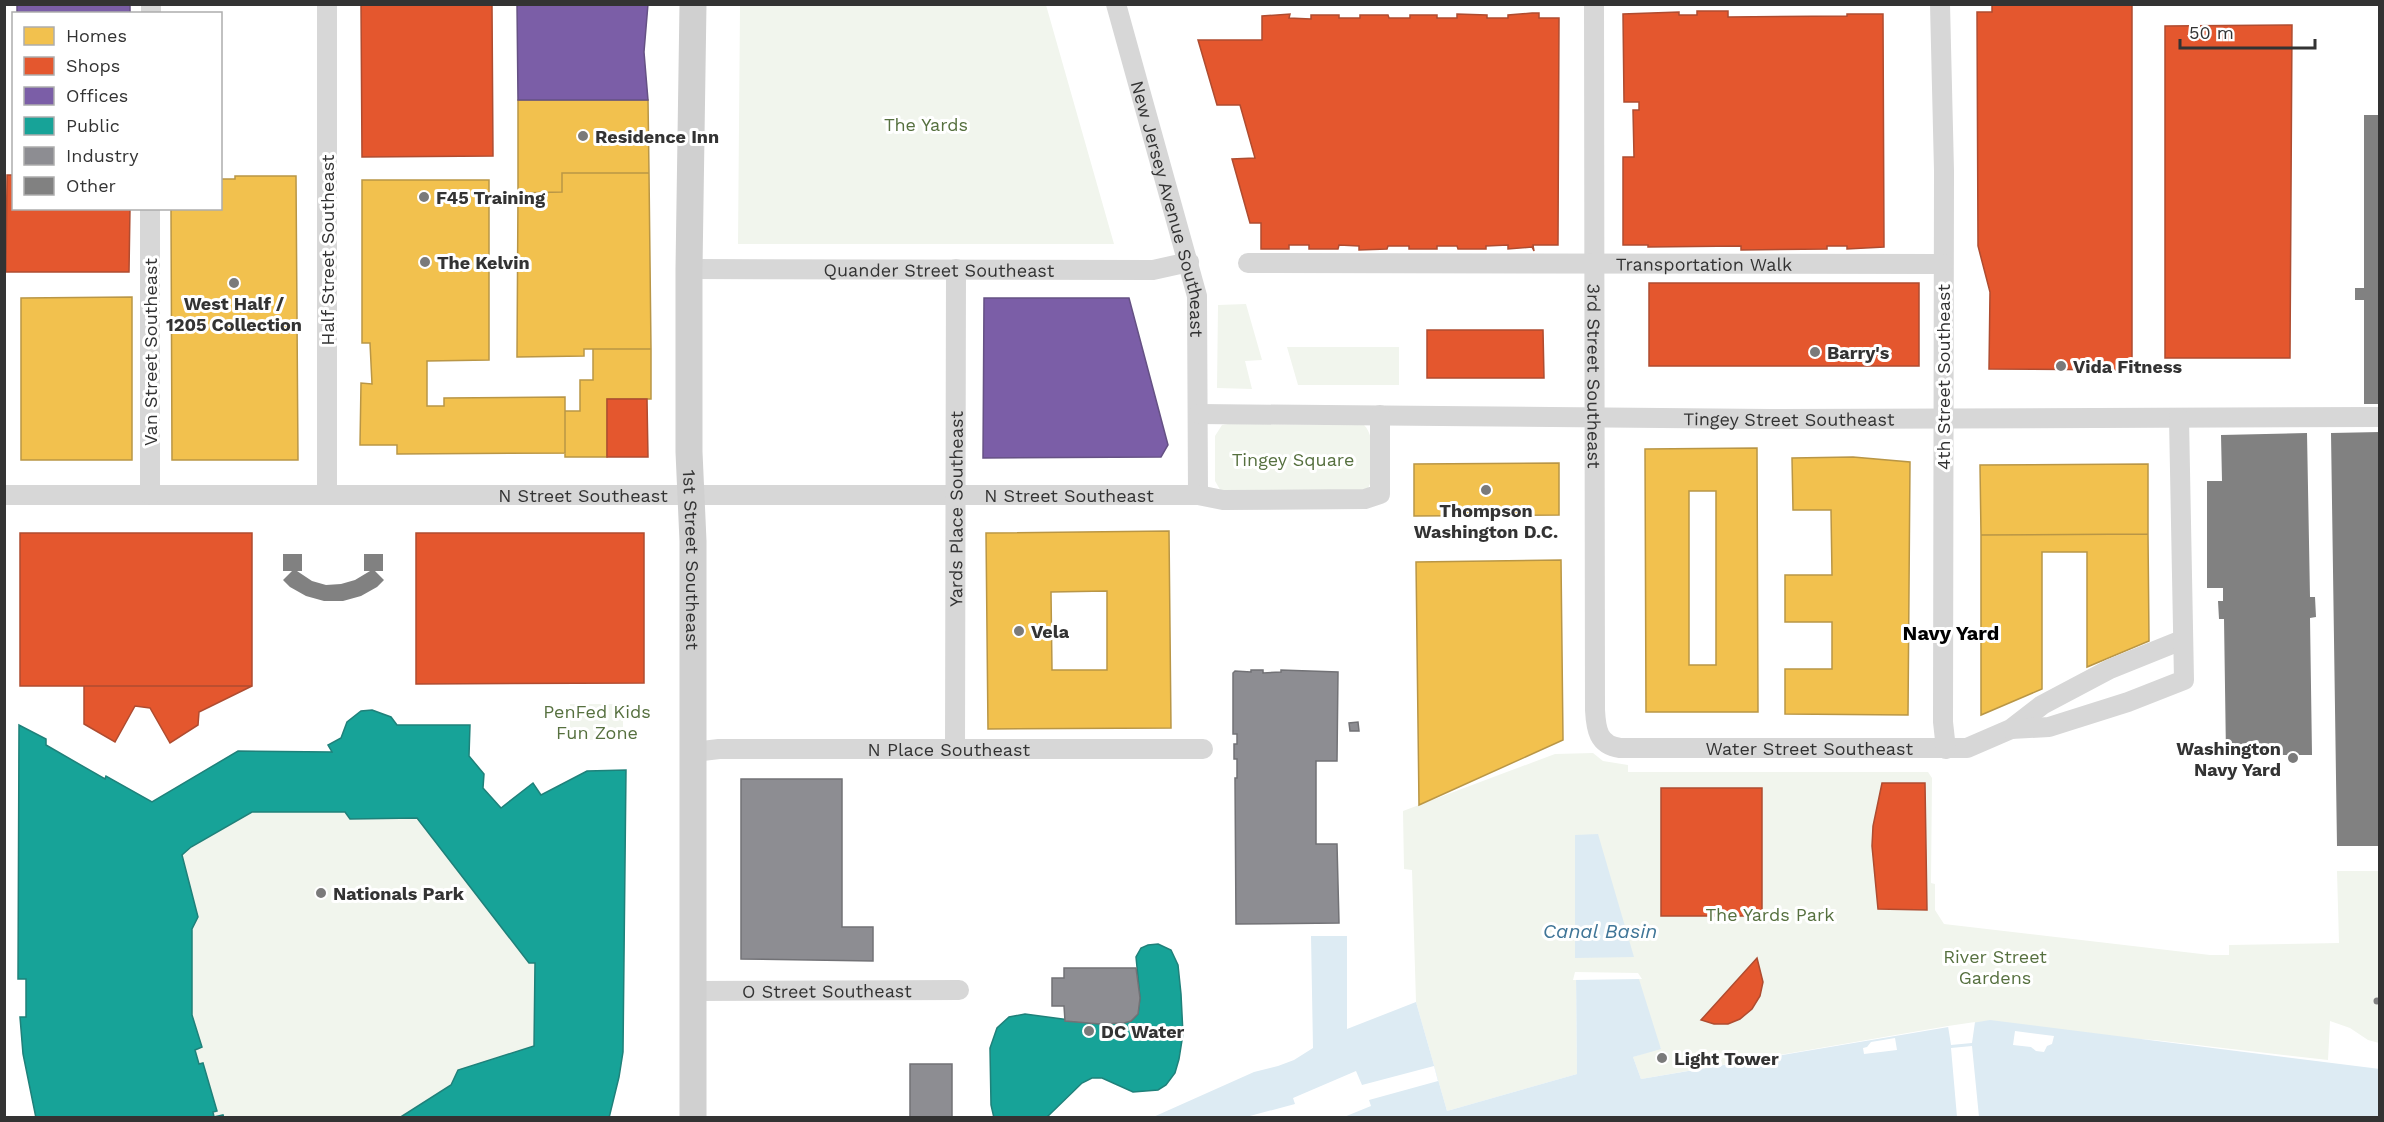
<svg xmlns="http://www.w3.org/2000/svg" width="2384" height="1122" viewBox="0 0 2384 1122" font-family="'Work Sans',sans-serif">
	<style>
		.green { fill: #f1f5ed }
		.water { fill: #ddebf3 }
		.pier { fill: #fff }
		.homes { fill: #f2c14e; stroke: #b99646; stroke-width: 1.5; fill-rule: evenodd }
		.shops { fill: #e4572e; stroke: #af4c30; stroke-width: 1.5 }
		.offices { fill: #7b5ea7; stroke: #655184; stroke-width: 1.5 }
		.public { fill: #17a398; stroke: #1f817a; stroke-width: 1.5 }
		.industry { fill: #8d8d92; stroke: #727276; stroke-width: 1.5 }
		.building { fill: #818181 }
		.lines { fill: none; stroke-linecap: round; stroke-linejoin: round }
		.street { stroke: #d7d7d7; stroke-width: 20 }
		.secondary { stroke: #d0d0d0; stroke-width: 27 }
		.poi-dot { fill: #7a7a7a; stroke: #fff; stroke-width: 2 }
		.labels { text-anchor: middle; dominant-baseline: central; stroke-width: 6; stroke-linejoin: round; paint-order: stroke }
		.park-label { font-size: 18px; fill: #56703f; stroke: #fff }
		.poi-label { font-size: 18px; font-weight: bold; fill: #333; stroke: #fff; text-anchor: start }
		.street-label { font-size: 18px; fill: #333; stroke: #fff }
		.neighbourhood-label { font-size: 20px; font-weight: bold; fill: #000; stroke: #fff }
		.water-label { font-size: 20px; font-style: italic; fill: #3f7597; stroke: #fff }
	</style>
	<rect width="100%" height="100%" fill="#fff"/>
	<!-- green -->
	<path class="green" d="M740,5H1046L1114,244H738Z
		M1246,304L1262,360L1245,361L1252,389L1217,388L1218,305Z
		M1287,347H1399V385H1298Z
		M1228,424L1364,425C1376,436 1377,481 1365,492L1222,493L1215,481V436L1222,425Z
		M570,704H623V740H570Z
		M372,710L391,717L397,725H470L469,756L484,774L483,788L501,808L533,783L541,795L587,771L626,770L623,1052L619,1078L609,1117H36L23,1054L20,1017H26V979H18L19,725L46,739L47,746L105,778L106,776L152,802L238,751L332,752L328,745L341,738C345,720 355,712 372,710Z
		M1593,753L1603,761L1628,765V772H1928L1932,778L1931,883L1935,884V910L1944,924L2210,955H2229V945L2339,943L2337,871H2379V1043L2368,1040L2350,1028L2330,1021L2328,1060L2154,1040L1948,1026L1641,1079L1633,1057L1661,1048L1576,975L1577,1074L1447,1111L1416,1002L1412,870L1404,869L1403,811L1555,754Z"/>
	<!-- water -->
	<path class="water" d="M1598,834L1634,957L1575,958V835Z
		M1311,936H1347V1029L1416,1002L1447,1111L1577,1074L1576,975L1638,976L1661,1049L1633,1057L1641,1079L1990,1020L2380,1069L2379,1118H1151L1254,1072L1278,1066L1294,1060L1313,1048Z"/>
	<!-- pier -->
	<path class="pier" d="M1575,972L1638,973L1642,979L1573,980Z
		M1975,1022L1972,1043L1951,1045L1948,1026Z
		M2015,1031L2054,1036L2052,1044L2047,1046L2044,1052L2036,1051L2031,1047L2013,1045Z
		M1895,1038L1897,1050L1864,1054L1863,1048L1867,1047L1871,1042Z
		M1972,1046L1979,1117H1957L1951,1048Z
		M1434,1066L1438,1081L1369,1100L1371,1106L1344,1117H1246L1295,1104L1293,1098L1356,1071L1362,1085Z"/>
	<!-- homes -->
	<path class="homes" d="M518,100H648L649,173H562V192L518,193Z
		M562,173H649L651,349H584V356L517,357L518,193L562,192Z
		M235,176H296L298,460H172L171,208H220V179H235Z
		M362,180H489V360L427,361V406H444V398L565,397V453L397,454V445H360L361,383L372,384L370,343H362Z
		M132,297V460H21V298Z
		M593,349H651V399H607V457H565V411H580V380H593Z
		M1757,448L1758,712H1646L1645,449ZM1689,491H1716V665H1689Z
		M1853,457L1910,462L1908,715L1785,714V669H1832V622H1785V575H1832L1831,510H1793L1792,458Z
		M1559,463V515L1414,516V464Z
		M2148,464V534L1981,535L1980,465Z
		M1169,531L1171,728L988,729L986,533ZM1107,591V670H1052L1051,592Z
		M2148,534L2149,641L2087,667V552H2042V689L1981,715V535Z
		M1561,560L1563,740L1419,805L1416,562Z"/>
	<!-- shops -->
	<path class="shops" d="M361,4H492L493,156L362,157Z
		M1992,4H2132V370L1989,369L1990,292L1978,246L1977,12H1992Z
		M1697,11H1728V17L1847,16V14H1883L1884,247L1847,249V246H1827V249L1741,250V246L1648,247V245H1623V157H1634L1633,110H1639V102H1624L1623,14L1679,12V15H1697Z
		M1532,13H1539V18H1559L1558,245H1533L1534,251L1532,247L1508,249V245L1486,246V249H1458L1457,246H1437V249H1409V246H1388L1387,249L1359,250V246L1339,245L1338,249H1309V245H1289V249H1261V223H1250L1232,159L1255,158L1240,105H1217L1198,40H1262V16L1290,14L1289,18L1311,19V15H1339V18H1360V15H1388L1389,18H1410V15H1437V18H1457V14L1487,15V18H1508V15Z
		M2292,25L2290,358H2165V26Z
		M7,175H14V208H130L129,272H6Z
		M1649,283H1919V366H1649Z
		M1427,330H1543L1544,378H1427Z
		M607,399H647L648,457H607Z
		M20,533H252V686H20Z
		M416,533H644V683L416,684Z
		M84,686H252L199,712L198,725L170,743L150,708L135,706L115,742L84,724Z
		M1882,783H1925L1927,910L1878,909L1872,846L1873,826Z
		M1661,788H1762V916H1661Z
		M1757,958L1763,982L1760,996L1752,1009L1740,1019L1728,1024H1714L1701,1020Z"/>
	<!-- offices -->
	<path class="offices" d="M17,4H130V14H17Z
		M517,4H648L644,52L648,100H518Z
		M984,298H1129L1168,445L1161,457L983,458Z"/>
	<!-- public -->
	<path class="public" d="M372,710L391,717L397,725H470L469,756L484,774L483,788L501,808L533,783L541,795L587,771L626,770L623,1052L619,1077L609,1118H399L451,1085L458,1070L534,1046L535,963H529L417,818L350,819L345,812H252L191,847L182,855L198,917L192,929V1015L202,1047L195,1050L199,1064L203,1063L217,1111L213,1112L214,1117L223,1115L224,1118H36L23,1054L20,1017H26V979H18L19,725L46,739V745L105,779L106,776L152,802L238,751L332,752L328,745L341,738L347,722L361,711Z
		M1158,944L1171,950L1178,965L1181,994L1183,1034L1179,1059L1175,1073L1166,1085L1158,1090L1133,1092L1102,1078H1092L1082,1083L1046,1118H994L991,1105L990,1048L997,1028L1009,1017L1025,1014L1100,1024L1131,1021L1138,1014L1140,998L1136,957L1141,948L1148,945Z"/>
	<!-- industry -->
	<path class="industry" d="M1251,670H1263V673L1281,672V670L1338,672L1337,761H1316V844H1337L1339,923L1236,924L1235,778H1237V759H1234V744H1237V734H1233V673L1235,671L1251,672Z
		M1358,722L1359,731H1350L1349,723Z
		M741,779H842V927H873V961L741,959Z
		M1064,968H1136L1140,998L1138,1014L1131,1021L1124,1023L1100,1024L1065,1021L1064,1006H1052V978H1064Z
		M910,1064H952V1118H910Z"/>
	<!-- building -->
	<path class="building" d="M2364,115H2380V404H2364V300H2355V288H2364Z
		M2380,432V846H2337L2331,433Z
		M2307,433L2310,597H2315L2316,617L2310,618L2312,755H2226L2224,619H2219L2218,601H2223V588H2207V481H2222L2221,435Z
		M283,554H302V571H297L312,581L326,585L341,584L355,580L370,571H364V554H383V571H375L384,580L377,587L361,596L343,601H324L306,596L290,587L283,580L292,571H283Z
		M2373.5 1001a3.5 3.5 0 1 1 7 0a3.5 3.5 0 1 1-7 0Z"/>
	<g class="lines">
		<!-- street -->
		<g class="street">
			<path d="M327,4V495"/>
			<path id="s1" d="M1116,4L1197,296L1198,495"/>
			<path id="s2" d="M1594,4L1595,710C1596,729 1598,745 1620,748H1967L2011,729L2042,705L2110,669L2182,640"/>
			<path d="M1940,4L1944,171L1943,722L1946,749"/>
			<path d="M151,14V4"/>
			<path id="s3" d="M1248,263L1943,264"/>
			<path id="s4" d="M689,269L1153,270L1189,262"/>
			<path id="s5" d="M1199,414L1771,419L2380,417"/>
			<path id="s6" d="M4,495H1198L1223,500L1365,499L1380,494V415"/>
			<path d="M150,495V208"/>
			<path d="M2011,729L2049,727L2128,702L2184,680L2179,418"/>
			<path id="s7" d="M955,749L956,269"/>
			<path id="s8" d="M694,752L719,749H1203"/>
			<path id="s9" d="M693,991L959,990"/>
		</g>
		<!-- secondary -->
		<path class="secondary" id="s10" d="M693,4L689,269V452L693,541V1118"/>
	</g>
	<!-- markers -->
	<g class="poi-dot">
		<circle cx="583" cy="136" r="6"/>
		<circle cx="424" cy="197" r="6"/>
		<circle cx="425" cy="262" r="6"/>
		<circle cx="234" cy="283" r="6"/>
		<circle cx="1815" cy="352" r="6"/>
		<circle cx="2061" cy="366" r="6"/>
		<circle cx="1486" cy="490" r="6"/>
		<circle cx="1019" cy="631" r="6"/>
		<circle cx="2293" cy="758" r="6"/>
		<circle cx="321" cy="893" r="6"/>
		<circle cx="1089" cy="1031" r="6"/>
		<circle cx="1662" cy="1058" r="6"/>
	</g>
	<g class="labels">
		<!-- park labels -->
		<g class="park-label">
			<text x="926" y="124">The Yards</text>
			<text x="1293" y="459">Tingey Square</text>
			<text x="597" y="711">PenFed Kids<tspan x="597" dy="21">Fun Zone</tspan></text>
			<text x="1770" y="914">The Yards Park</text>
			<text x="1995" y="956">River Street<tspan x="1995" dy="21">Gardens</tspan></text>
		</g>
		<!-- poi labels -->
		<g class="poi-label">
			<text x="595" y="136">Residence Inn</text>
			<text x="436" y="197">F45 Training</text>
			<text x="437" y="262">The Kelvin</text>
			<text x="234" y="303" text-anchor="middle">West Half /<tspan x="234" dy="21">1205 Collection</tspan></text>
			<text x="1827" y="352">Barry's</text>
			<text x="2073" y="366">Vida Fitness</text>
			<text x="1486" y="510" text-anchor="middle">Thompson<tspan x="1486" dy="21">Washington D.C.</tspan></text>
			<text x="1031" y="631">Vela</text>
			<text x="2281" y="748" text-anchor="end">Washington<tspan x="2281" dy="21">Navy Yard</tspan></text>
			<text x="333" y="893">Nationals Park</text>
			<text x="1101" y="1031">DC Water</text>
			<text x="1674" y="1058">Light Tower</text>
		</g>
		<!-- street labels -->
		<g class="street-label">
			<text stroke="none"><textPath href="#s1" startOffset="212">New Jersey Avenue Southeast</textPath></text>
			<text transform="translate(327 250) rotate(-90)">Half Street Southeast</text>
			<text stroke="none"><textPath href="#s3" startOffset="456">Transportation Walk</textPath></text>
			<text stroke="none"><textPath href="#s4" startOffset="250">Quander Street Southeast</textPath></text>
			<text transform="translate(150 352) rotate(-90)">Van Street Southeast</text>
			<text stroke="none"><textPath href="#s2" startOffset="372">3rd Street Southeast</textPath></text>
			<text transform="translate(1943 377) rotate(-90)">4th Street Southeast</text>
			<text stroke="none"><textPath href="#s5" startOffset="590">Tingey Street Southeast</textPath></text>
			<text stroke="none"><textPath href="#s6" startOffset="579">N Street Southeast</textPath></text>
			<text stroke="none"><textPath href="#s6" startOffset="1065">N Street Southeast</textPath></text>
			<text stroke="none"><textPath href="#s7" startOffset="240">Yards Place Southeast</textPath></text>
			<text stroke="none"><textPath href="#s10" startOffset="556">1st Street Southeast</textPath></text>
			<text stroke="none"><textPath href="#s8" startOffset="255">N Place Southeast</textPath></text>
			<text stroke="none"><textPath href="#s2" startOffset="946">Water Street Southeast</textPath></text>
			<text stroke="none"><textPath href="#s9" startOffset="134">O Street Southeast</textPath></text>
		</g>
		<!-- neighbourhood labels -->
		<g class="neighbourhood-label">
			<text x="1951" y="633">Navy Yard</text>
		</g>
		<!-- water labels -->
		<g class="water-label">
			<text x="1600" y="931">Canal Basin</text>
		</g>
	</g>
	<!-- border -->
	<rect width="2384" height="1122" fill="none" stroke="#333333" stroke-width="12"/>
	<!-- legend -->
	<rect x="12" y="12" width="210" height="198" fill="#ffffff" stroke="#adadad" stroke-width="1.5"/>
	<rect x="24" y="27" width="30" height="18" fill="#f2c14e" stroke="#adadad" stroke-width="1.5"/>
	<text x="66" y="42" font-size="18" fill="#333333">Homes</text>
	<rect x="24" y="57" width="30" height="18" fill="#e4572e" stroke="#adadad" stroke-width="1.5"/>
	<text x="66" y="72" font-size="18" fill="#333333">Shops</text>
	<rect x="24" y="87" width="30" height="18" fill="#7b5ea7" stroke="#adadad" stroke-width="1.5"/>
	<text x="66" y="102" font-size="18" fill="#333333">Offices</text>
	<rect x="24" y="117" width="30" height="18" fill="#17a398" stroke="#adadad" stroke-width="1.5"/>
	<text x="66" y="132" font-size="18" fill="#333333">Public</text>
	<rect x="24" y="147" width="30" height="18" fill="#8d8d92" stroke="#adadad" stroke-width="1.5"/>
	<text x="66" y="162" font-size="18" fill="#333333">Industry</text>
	<rect x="24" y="177" width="30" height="18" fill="#818181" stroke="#adadad" stroke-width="1.5"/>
	<text x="66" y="192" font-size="18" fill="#333333">Other</text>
	<!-- scale -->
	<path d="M2180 39v9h135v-9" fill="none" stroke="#333333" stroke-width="3"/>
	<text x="2189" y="39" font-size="18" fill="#333333" stroke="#ffffff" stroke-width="4.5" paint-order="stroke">50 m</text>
</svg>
